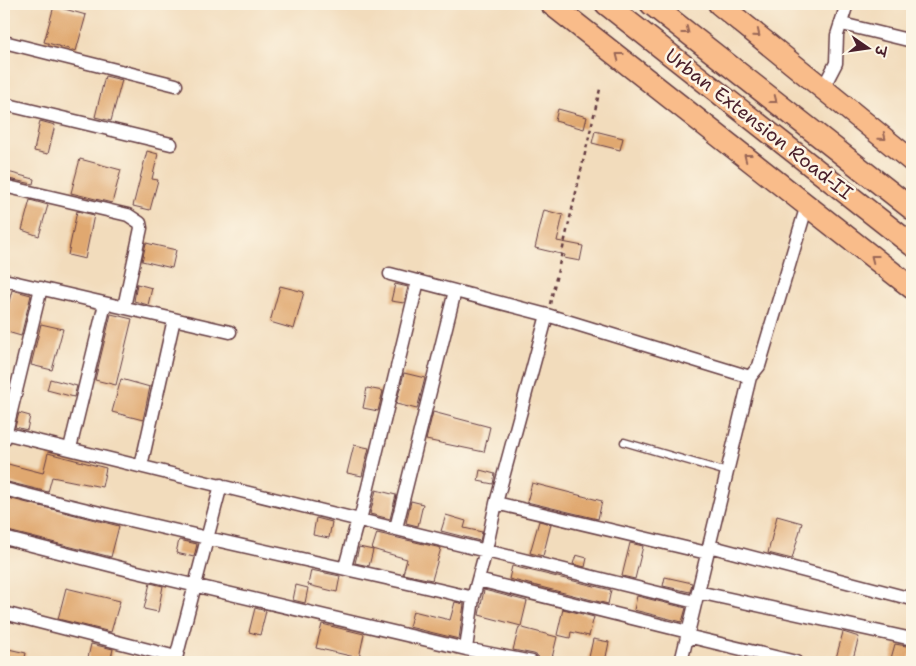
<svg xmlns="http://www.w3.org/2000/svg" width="916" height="666" viewBox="0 0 916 666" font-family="'Shantell Sans','Playpen Sans Deva',sans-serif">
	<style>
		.building { fill: #e0a86f }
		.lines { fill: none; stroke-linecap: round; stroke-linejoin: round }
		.service-casing { stroke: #633b41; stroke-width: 9 }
		.minor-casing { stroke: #633b41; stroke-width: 15 }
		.primary-casing { stroke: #633b41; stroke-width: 24 }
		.trunk-casing { stroke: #633b41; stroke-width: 24 }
		.path { stroke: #633b41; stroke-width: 2.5; stroke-dasharray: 4 4; stroke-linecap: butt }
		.service { stroke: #fff; stroke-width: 6 }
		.minor { stroke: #fff; stroke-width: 12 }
		.primary { stroke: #f9bc8a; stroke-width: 21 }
		.trunk { stroke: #f9bc8a; stroke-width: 21 }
		.oneway { stroke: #996656 }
		.labels { text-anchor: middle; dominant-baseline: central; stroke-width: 5; stroke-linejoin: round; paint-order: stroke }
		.street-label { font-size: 19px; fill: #4a1f2b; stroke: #fcf5e5 }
	</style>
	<rect width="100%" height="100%" fill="#fcf5e5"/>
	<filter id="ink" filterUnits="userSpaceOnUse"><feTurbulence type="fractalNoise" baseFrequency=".02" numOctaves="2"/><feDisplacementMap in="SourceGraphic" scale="10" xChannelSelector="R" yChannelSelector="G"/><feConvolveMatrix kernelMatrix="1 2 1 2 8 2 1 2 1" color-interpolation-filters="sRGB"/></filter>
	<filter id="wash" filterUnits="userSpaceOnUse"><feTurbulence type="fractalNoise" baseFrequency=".0096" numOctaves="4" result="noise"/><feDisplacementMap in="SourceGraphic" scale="20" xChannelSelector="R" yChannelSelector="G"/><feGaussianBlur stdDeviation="1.12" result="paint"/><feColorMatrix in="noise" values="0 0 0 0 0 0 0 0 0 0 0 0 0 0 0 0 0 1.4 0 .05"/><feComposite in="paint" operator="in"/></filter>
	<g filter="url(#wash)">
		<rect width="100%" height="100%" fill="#f2dcbc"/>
		<g id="blocks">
			<!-- building -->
			<path class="building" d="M54,6L86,15L76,51L44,42Z
				M105,76L122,80L111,121L95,117Z
				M558,109L587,117L584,129L555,121Z
				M40,121L55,125L48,154L34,151Z
				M595,131L623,138L620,150L592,143Z
				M147,151L158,154L152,179L158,180L150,210L133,206Z
				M80,159L121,170L112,203L71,193Z
				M4,171L34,179L33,184L4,178Z
				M30,200L48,205L39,236L22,230Z
				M544,210L563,215L557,241L583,246L580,261L564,258L565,255L535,248Z
				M77,211L94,215L85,259L68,255Z
				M146,243L176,250L172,268L142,261Z
				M137,284L152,288L148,305L134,301Z
				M395,284L408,287L404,303L391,301Z
				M280,286L304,292L294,329L270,322Z
				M12,290L31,295L21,336L4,331V321Z
				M111,314L132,319L116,385L95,380Z
				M41,324L63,329L52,370L31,365Z
				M404,373L425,378L417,409L396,404Z
				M50,379L77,386L74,397L47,390Z
				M121,379L150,387L143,420L112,412Z
				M367,388L383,391L378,411L363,408Z
				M433,412L490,427L484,452L426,440Z
				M19,413L30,416L27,430L15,427Z
				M354,445L369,448L362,476L347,473Z
				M48,453L106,468L102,487L52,477L48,492L4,481V463L43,473Z
				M480,470L495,474L493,484L478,481Z
				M532,483L602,501L598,519L527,502Z
				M376,490L396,495L390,519L370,514Z
				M4,497L119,526L111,557L4,530Z
				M411,501L423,504L418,526L406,523Z
				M446,515L466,521L464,528L482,532L480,541L441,531Z
				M777,516L802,523L792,559L768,553Z
				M316,518L332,522L329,538L313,535Z
				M539,521L551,524L543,556L530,553Z
				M377,533L441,548L432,580L403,574L407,559L372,549Z
				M179,540L197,544L194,557L176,553Z
				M630,543L643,546L635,579L622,576Z
				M359,547L373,550L369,566L355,563Z
				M576,555L587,558L585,567L573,564Z
				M512,566L611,590L608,604L509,579Z
				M311,570L340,576L337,592L308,585Z
				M665,577L692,583L690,592L663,586Z
				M150,583L163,586L158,612L144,609Z
				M296,585L308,588L305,603L293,600Z
				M66,588L120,601L111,632L58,619Z
				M484,590L527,601L521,626L479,615Z
				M637,596L686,608L682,622L634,610Z
				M455,602L464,604L459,639L409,627L413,611L450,620Z
				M255,608L266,611L260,635L249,632Z
				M563,609L594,617L589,636L571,632L570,638L557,635Z
				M322,624L364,634L359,658L316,648Z
				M519,627L557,637L551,662H540L538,656L534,654L513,650Z
				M843,632L859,637L852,662L836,658Z
				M593,639L609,642L605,662H588Z
				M91,644L113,649L110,662H87Z
				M895,644L912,647L909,662H890Z
				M4,648L26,653L24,662H4Z"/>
		</g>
	</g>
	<g filter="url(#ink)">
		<use href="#blocks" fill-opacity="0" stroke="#633b41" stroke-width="1"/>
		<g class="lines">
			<defs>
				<path id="service" d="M624,442L727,472"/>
				<path id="minor" d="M842,24L912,41
					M4,42L176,85
					M823,88L836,63L837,35L847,4
					M4,104L171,144
					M4,186L128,215L140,223L141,228L124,307
					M390,274L547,315L750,377
					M4,280L230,332
					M4,433L695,602
					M4,440L41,288
					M70,448L105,304
					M141,466L174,319
					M4,489C159,530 317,561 473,598
					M496,503L707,553
					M360,520L418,281
					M396,528L455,291
					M4,538L133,571L466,649L532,662
					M709,546L912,599
					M345,567L358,519
					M478,580L688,632
					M698,592L912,639
					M4,613L176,657
					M687,636L796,662
					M466,649L473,598L486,550L496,503L547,315
					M175,662L221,485
					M681,662L750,377L759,366L807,205"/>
				<path id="primary" d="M551,4L912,288
					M719,4L912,161"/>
				<path id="trunk" d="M606,4L912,245
					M651,4L912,209"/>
			</defs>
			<!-- service casing -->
			<use href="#service" class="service-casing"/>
			<!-- minor casing -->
			<use href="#minor" class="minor-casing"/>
			<!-- primary casing -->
			<use href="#primary" class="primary-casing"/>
			<!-- trunk casing -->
			<use href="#trunk" class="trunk-casing"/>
			<!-- path -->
			<path class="path" d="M550,304L600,89"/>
			<!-- service -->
			<use href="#service" class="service"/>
			<!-- minor -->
			<use href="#minor" class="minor"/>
			<!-- primary -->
			<use href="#primary" class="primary"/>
			<!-- trunk -->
			<use href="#trunk" class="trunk"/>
		</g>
		<!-- one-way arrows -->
		<defs><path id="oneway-chevron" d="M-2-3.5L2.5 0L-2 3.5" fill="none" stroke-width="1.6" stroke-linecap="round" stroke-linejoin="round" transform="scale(1.25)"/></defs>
		<g class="oneway">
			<use href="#oneway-chevron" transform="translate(686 31) rotate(38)"/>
			<use href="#oneway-chevron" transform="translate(757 34) rotate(39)"/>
			<use href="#oneway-chevron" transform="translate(619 56) rotate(-142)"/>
			<use href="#oneway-chevron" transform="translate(774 100) rotate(38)"/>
			<use href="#oneway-chevron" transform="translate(883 137) rotate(39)"/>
			<use href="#oneway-chevron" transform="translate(747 157) rotate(-142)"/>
			<use href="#oneway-chevron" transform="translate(874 258) rotate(-142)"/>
		</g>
	</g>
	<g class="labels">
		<!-- street labels -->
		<g class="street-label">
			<text transform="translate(759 124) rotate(38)">Urban Extension Road-II</text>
		</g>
	</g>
	<!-- margin -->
	<rect width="916" height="666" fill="none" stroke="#fcf5e5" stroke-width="20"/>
	<!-- north arrow -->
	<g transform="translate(868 48) rotate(103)" stroke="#fcf5e5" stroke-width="4" paint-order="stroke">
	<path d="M0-4L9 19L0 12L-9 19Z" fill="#4a1f2b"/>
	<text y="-8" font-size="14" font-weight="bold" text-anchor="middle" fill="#4a1f2b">उ</text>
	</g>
</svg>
